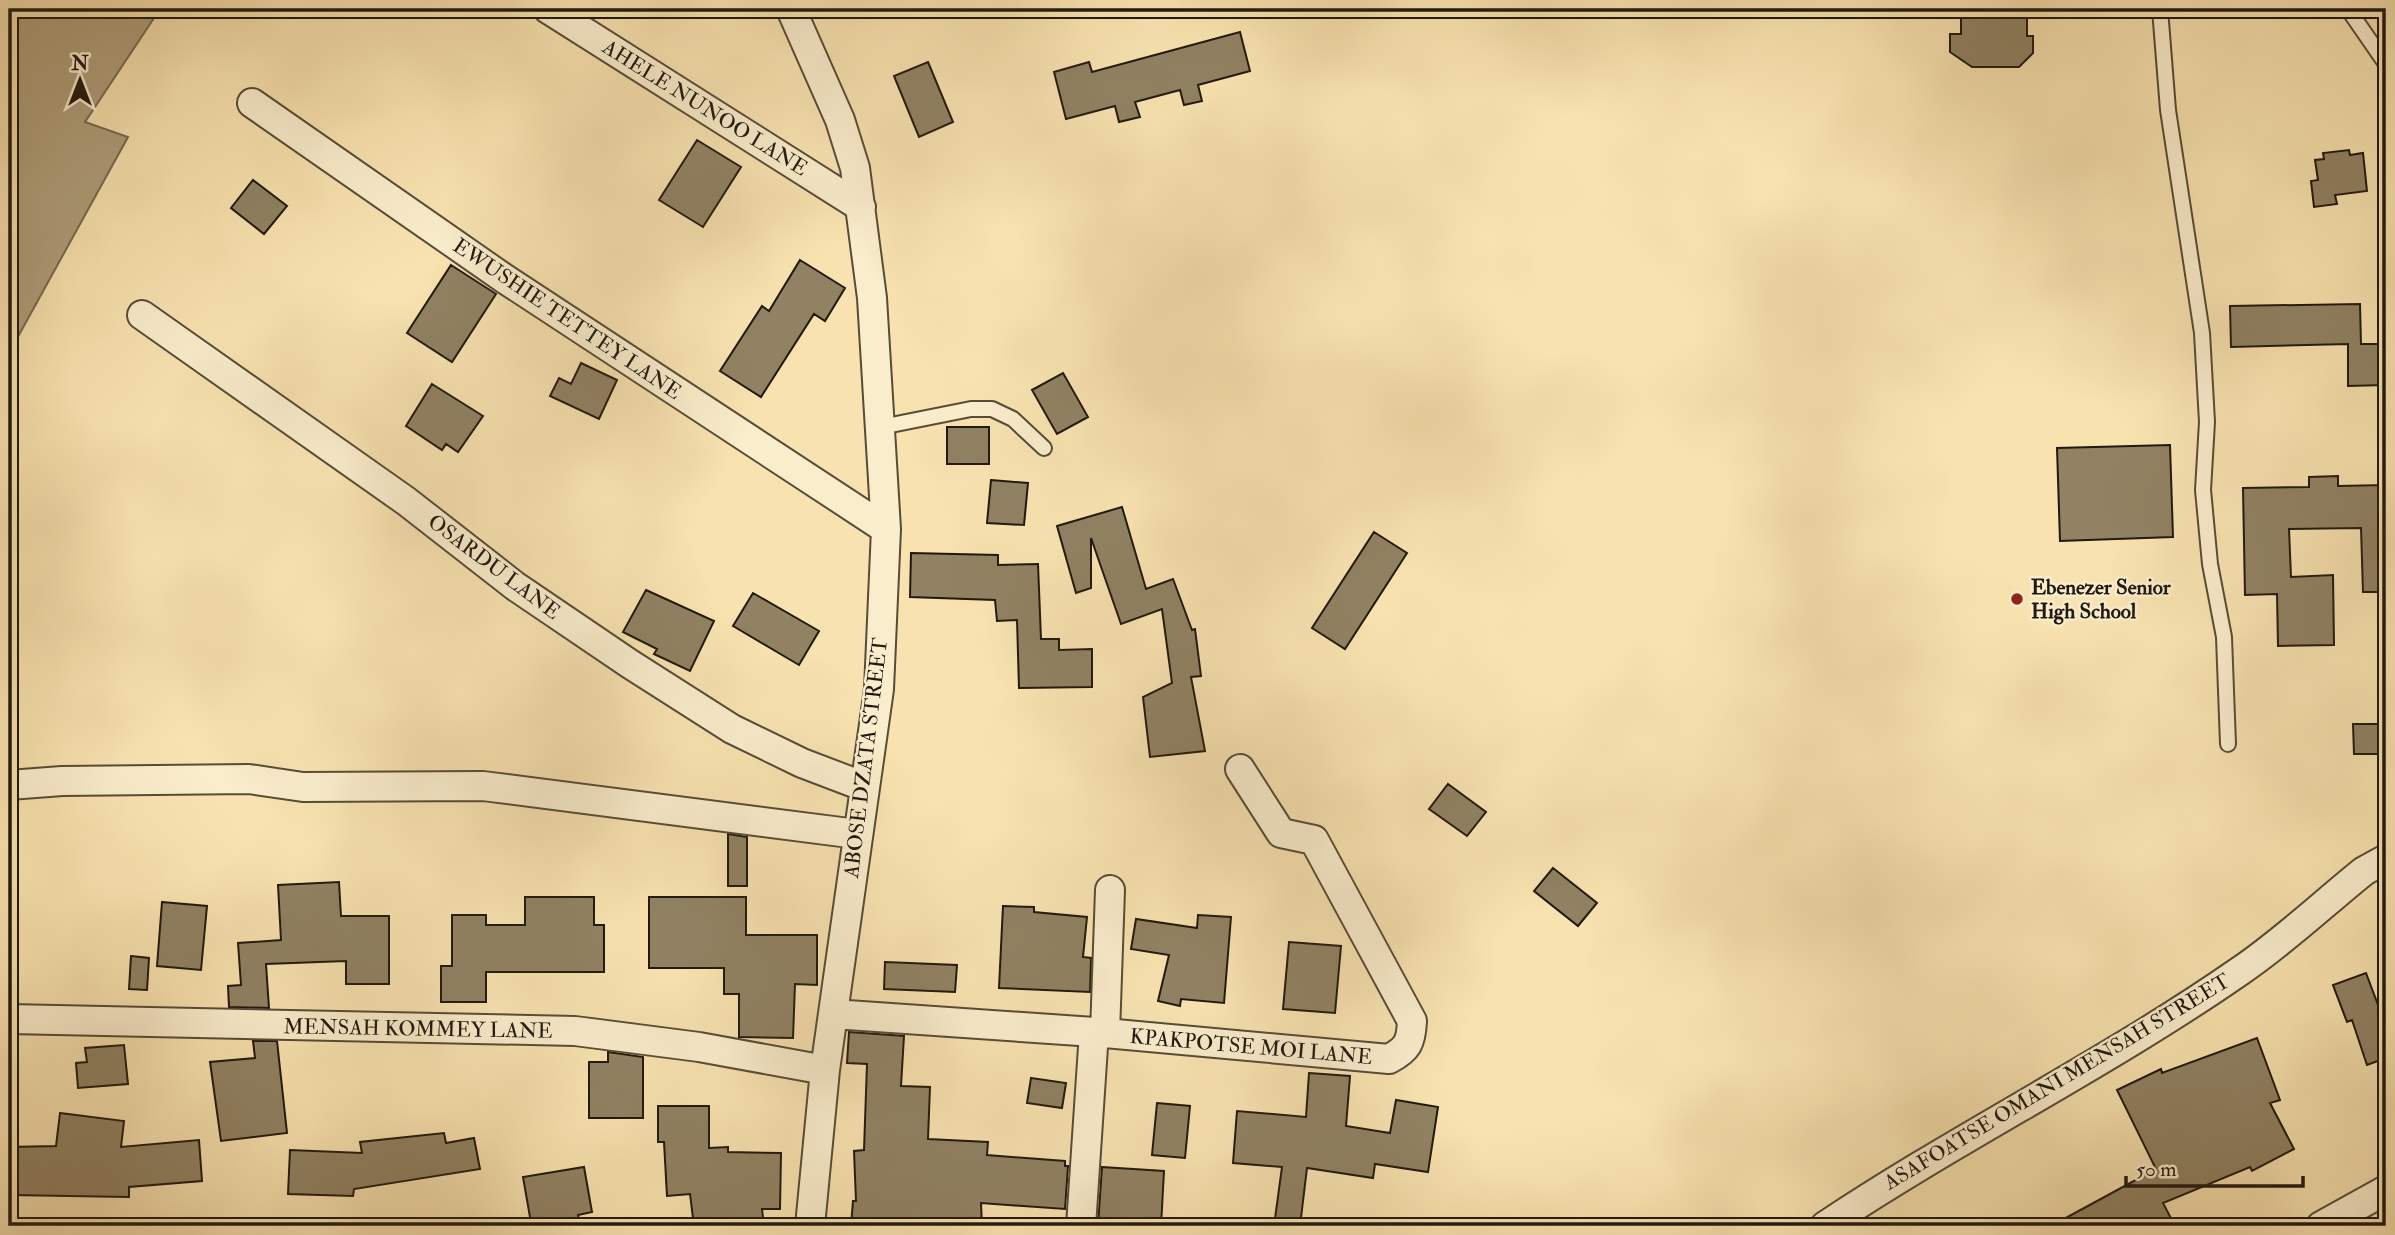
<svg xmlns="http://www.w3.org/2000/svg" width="2395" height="1235" viewBox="0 0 2395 1235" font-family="'IM FELL Double Pica',serif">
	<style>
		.water { fill: #af9e7a; stroke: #766950; stroke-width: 2 }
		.building { fill: #908263; stroke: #201910; stroke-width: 2 }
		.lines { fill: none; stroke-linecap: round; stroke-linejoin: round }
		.lane-casing { stroke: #564c38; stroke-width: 18 }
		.street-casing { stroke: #564c38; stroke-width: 32 }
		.lane { stroke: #faedcc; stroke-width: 14 }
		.street { stroke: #faedcc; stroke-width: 28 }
		.poi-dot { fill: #8f2418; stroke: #faedcc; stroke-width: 2.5 }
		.labels { text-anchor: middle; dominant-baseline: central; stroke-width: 5; stroke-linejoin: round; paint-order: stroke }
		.street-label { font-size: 21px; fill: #201910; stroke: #faedcc }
		.poi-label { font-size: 21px; font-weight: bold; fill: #201910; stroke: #faedcc; text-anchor: start }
	</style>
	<rect width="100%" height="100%" fill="#f8e3b0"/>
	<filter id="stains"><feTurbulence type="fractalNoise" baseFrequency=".00286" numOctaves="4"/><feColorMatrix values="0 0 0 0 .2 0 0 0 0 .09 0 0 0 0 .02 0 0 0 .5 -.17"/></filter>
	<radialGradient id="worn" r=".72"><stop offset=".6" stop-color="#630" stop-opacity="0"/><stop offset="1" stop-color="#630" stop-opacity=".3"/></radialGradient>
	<!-- water -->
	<path class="water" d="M9,9H160L85,122L128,137L9,353Z"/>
	<!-- building -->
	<path class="building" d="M1961,9H2027V36H2033V53L2019,67H1972L1950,52V34H1961Z
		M1240,32L1250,71L1198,85L1202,101L1184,105L1180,90L1135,102L1140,117L1119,122L1115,106L1066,119L1054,72L1089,62L1092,72Z
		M928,62L953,122L919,137L894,76Z
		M697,140L741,167L703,227L659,200Z
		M2349,150L2350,155L2363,153L2367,191L2335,195L2337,204L2314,207L2311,181L2318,180L2315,160L2324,159L2323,153Z
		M253,180L287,206L264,234L231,208Z
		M800,260L845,288L825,321L814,314L761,397L720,371L762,306L769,311Z
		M451,265L496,294L452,362L407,333Z
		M2360,304L2361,344H2386V385L2348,386V344L2231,347L2230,306Z
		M581,363L617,380L599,419L550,396L559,378L571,384Z
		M1063,373L1088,417L1057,434L1032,390Z
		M432,384L483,416L458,452L446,444L442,450L406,426Z
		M947,427H989V464H947Z
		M2170,445L2173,537L2060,541L2057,448Z
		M2338,476V486L2386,485V592H2363L2361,528L2289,529L2291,577L2333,575L2334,645L2278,646L2277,594L2245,595L2243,488L2309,487V477Z
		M991,480L1028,483L1024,525L987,523Z
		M1122,507L1146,589L1173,579L1192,630L1195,629L1201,676L1191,677L1205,751L1150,757L1143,697L1172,683L1162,609L1121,624L1091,538V588L1076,593L1057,526Z
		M1374,532L1407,553L1345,649L1312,628Z
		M911,553L998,555V565L1038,564L1041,639H1059V650L1092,649V687L1019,688L1017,620L997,621L995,600L910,597Z
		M646,590L714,621L690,671L654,654L657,649L623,632Z
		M753,593L819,631L799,665L733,626Z
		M2353,724H2386V754H2354Z
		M1448,784L1486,812L1467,836L1429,809Z
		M728,834L747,837V886H728Z
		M1553,868L1597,903L1578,926L1534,891Z
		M339,882L341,916H389V984H346V961L266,964L269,1008L229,1007L228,986L241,985L238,943L281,940L278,885Z
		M525,897H594V925H604V972H486V1002H441V966H452V915H486V925H525Z
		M649,897H746V935H817V985L795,984L793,1038L739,1037V994H724V968H649Z
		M162,902L207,906L201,970L157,966Z
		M1003,906L1034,907V912L1087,917L1083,957L1091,958L1090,992L999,988Z
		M1198,915L1231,917L1224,1003L1181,999L1180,1006L1158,1001L1169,955L1131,949L1136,919L1197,928Z
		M1289,942L1341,946L1335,1013L1283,1009Z
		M131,956L149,958L147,990L129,989Z
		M885,962L957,965L955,992L884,989Z
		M2366,973L2386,1026V1058L2367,1065L2352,1020L2347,1022L2333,985Z
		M849,1032L904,1036L901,1086L930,1087L928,1139L988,1142L987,1155L1065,1161V1166H1068L1065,1209L981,1203L982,1226H851L853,1201H856L854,1151L864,1150L867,1064L847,1063Z
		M2257,1038L2280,1100L2270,1103L2294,1149L2252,1171L2250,1167L2163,1203L2175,1226H2051L2156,1169L2117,1090L2161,1069L2162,1073Z
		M253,1041H277L287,1133L221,1141L210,1062L255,1058Z
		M124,1045L128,1084L78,1088L76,1063L87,1062L85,1048Z
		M608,1052L643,1057V1118H589V1062H608Z
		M1309,1073L1350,1076L1346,1126L1390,1133L1396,1100L1438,1107L1428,1172L1375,1164L1373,1178L1307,1168L1300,1226H1274L1282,1167L1233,1163L1237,1111L1306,1117Z
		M1031,1078L1066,1083L1062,1108L1027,1103Z
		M1157,1103L1190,1106L1185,1158L1152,1155Z
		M658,1106H709V1148L728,1147V1152L781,1153L780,1209H762L764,1226H694L690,1194L667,1196L664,1142H658Z
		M60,1113L124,1121L121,1147L199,1140L202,1181L129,1187V1197L9,1195V1147L56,1146Z
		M444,1133L446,1143L474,1138L480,1169L354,1189L353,1196L288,1194L290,1150L362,1153L360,1142Z
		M584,1167L592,1212L578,1215L580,1226H554L553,1220L531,1223L523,1177Z
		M1102,1167L1164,1171L1161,1226H1098Z"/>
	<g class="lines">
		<defs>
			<path id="lane" d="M2160,9L2168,110L2202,333L2207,422L2203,490L2210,564L2224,637L2228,744
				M2348,9L2386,64
				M881,427L971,409H992L1013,419L1044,448"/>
			<path id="street" d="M548,9L861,207
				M791,9L840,120L855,168L872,298L886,529L879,689L825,1070L810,1226
				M252,103L505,279L886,529
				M142,315L406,501L515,586L630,664L732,729L802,763L865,787
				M9,785L62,781L249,779L303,787L483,786L857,834
				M833,1014L1094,1032L1389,1059C1408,1049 1411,1042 1412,1021L1314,840L1281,833L1240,769
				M9,1019L575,1031L699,1047L825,1070
				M1105,1033L1110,890
				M1081,1226L1094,1032
				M1825,1226C1960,1136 2106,1064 2240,971C2283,942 2323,904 2364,871L2386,859
				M2321,1226L2386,1190"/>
		</defs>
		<!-- lane casing -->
		<use href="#lane" class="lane-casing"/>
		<!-- street casing -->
		<use href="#street" class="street-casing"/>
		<!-- lane -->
		<use href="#lane" class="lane"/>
		<!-- street -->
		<use href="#street" class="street"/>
	</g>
	<!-- markers -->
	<circle class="poi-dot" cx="2017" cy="599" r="7"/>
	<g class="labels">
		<!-- street labels -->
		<g class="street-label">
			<text transform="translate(705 108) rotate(32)">AHELE NUNOO LANE</text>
			<text transform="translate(567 319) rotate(34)">EWUSHIE TETTEY LANE</text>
			<text transform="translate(494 567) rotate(37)">OSARDU LANE</text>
			<text transform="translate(866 758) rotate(-83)">ABOSE DZATA STREET</text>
			<text transform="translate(418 1029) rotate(1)">MENSAH KOMMEY LANE</text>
			<text transform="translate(1251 1047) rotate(5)">KPAKPOTSE MOI LANE</text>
			<text transform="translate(2057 1082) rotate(-31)">ASAFOATSE OMANI MENSAH STREET</text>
		</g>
		<!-- poi labels -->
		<g class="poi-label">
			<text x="2031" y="587">Ebenezer Senior<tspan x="2031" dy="24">High School</tspan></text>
		</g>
	</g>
	<!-- margin -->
	<rect width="2395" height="1235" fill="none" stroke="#f8e3b0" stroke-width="35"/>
	<rect x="10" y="10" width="2374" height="1214" fill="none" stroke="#201910" stroke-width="3.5"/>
	<rect x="18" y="18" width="2360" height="1200" fill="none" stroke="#201910" stroke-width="2"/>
	<!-- north arrow -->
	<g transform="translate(80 80)" stroke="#faedcc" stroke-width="5" paint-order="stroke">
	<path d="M0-5L12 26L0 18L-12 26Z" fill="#201910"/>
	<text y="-10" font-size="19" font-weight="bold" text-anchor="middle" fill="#201910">N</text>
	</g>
	<!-- scale -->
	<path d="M2126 1176v10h177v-10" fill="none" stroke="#201910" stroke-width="3.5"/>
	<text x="2136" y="1176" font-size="21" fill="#201910" stroke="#faedcc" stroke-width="5" paint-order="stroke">50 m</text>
	<rect width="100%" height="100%" filter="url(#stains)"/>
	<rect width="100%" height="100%" fill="url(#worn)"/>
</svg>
